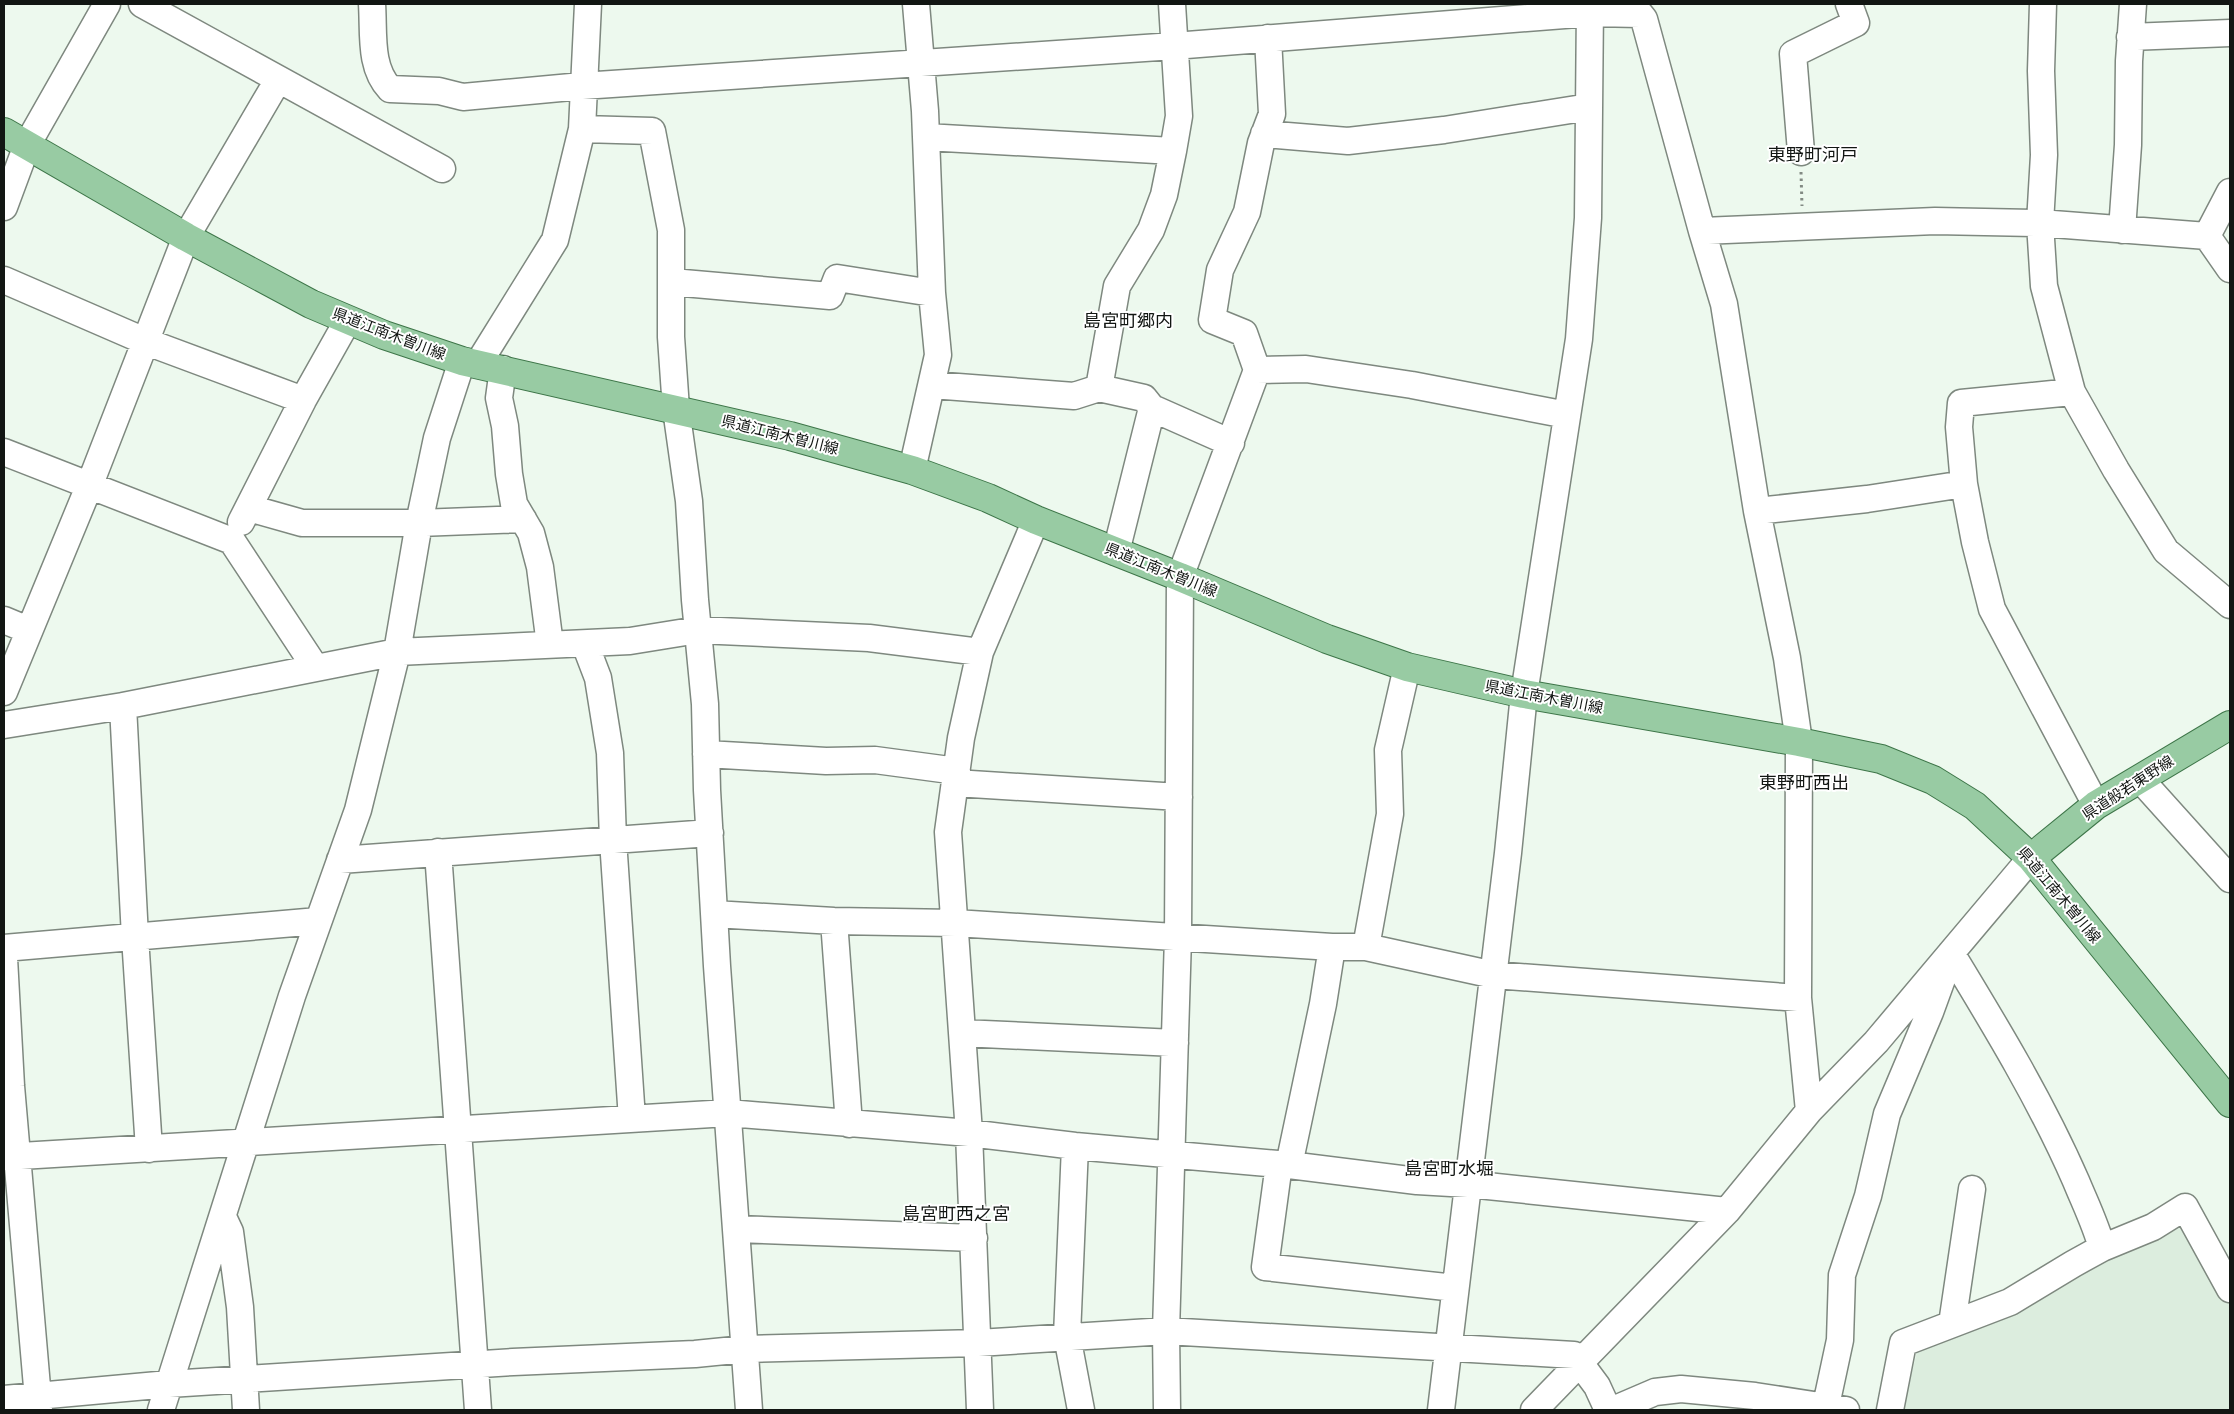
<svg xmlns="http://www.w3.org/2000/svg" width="2234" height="1414" viewBox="0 0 2234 1414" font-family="Rubik,'Noto Sans JP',sans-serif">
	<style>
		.built { fill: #dcedde }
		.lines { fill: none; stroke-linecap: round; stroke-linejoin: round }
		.minor-casing { stroke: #7e887f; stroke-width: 29 }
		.major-casing { stroke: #3d7548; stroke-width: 30 }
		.path { stroke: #828a83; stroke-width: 3; stroke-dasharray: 2.5 4; stroke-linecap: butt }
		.minor { stroke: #fff; stroke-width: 26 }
		.major { stroke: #98cba3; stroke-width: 28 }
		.labels { text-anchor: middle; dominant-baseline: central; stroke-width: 4; stroke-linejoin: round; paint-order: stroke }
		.street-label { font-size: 15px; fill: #121613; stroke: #fff }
		.quarter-label { font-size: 18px; fill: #121613; stroke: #fff }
	</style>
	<rect width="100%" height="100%" fill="#edf9ee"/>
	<!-- built -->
	<path class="built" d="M2188,1213L2230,1296V1410H1903L1919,1343L2048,1295Z"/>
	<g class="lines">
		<defs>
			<path id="minor" d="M142,4L442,169
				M372,4C374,33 369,67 390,89L439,91L463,97L582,86L1174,46L1590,13L1640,14L1644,19L1702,231L1724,304L1757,511L1787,658L1799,742L1798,998L1809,1111
				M2043,4L2041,71L2044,155L2040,223L2044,286L2072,392L2116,470L2166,551L2230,605
				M2130,37L2230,33
				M582,129L652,131L671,230V337L676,409L689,501L695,600L705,704L707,790L717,966L749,1410
				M1264,134L1348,141L1444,130L1589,107
				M926,137L1173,151
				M1801,152L1793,54L1856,23L1849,4
				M4,207L27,145L107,4
				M2122,230L2128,145L2129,61L2133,4
				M1702,231L1935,221L2040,223L2207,236L2230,269
				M2207,236L2230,192
				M4,280L147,342L303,400
				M672,282L830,296L837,278L932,293
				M478,364L555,240L582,129L588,4
				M503,369L499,398L505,426L509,474L514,504L531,533L540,567L550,645
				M1257,370L1306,369L1412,385L1567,415
				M932,385L1074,396L1099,388L1144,398L1152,408L1231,443
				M1099,388L1117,286L1151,230L1164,195L1173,151L1179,116L1172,4
				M2072,392L1961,403L1959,427L1964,484L1975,542L1992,609L2096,805
				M4,452L232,541L315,667
				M912,470L938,355L932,293L925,111L916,4
				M249,508L302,523H419L523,519
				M1757,511L1867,499L1964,484
				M241,522L303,400L348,320
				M1116,552L1152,408
				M4,620L28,630
				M585,644L598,678L610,753L613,840L632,1119
				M4,692L90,484L186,237L278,80
				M123,706L397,652L630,641L698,630L869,638L980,652
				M4,725L123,706L135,937L149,1149
				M706,754L826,761L875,760L957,771
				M2140,779L2230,879
				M955,783L1179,797
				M438,852L478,1410
				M340,860L710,833
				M714,914L834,921L955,923L1332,947H1366L1494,975L1798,998
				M834,921L849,1124
				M1366,947L1390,814L1388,750L1407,667
				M4,948L318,921
				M1951,953C1996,1027 2041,1101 2076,1181C2085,1203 2096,1225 2102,1248
				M4,958L11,1086L39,1410
				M962,1033L1175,1043
				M1075,1146L1067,1336L1081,1410
				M4,1157L728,1113L969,1133L1075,1146L1289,1165L1417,1181L1468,1184L1727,1211
				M1279,1164L1265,1267L1455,1288
				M1289,1165L1323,1004L1332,947
				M223,1217L230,1232L240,1307L246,1410
				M737,1229L974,1238
				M1952,1324L1972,1189
				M4,1399L169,1384L513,1362L695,1354L745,1349L978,1343L1166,1331L1574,1355L1597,1386L1608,1410
				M161,1410L292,996L358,810L397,652L419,523L437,438L462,361
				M980,1410L969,1133L948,832L961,738L980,652L1036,520
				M1167,1410L1166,1331L1178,937L1180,577L1257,370L1244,333L1212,320L1220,270L1247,212L1261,143L1272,114L1268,38
				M1441,1410L1508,853L1524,694L1579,339L1588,218L1590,4
				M1534,1410L1727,1211L1809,1111L1876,1042L2031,858
				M1613,1410L1655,1392L1681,1389L1755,1396L1846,1410
				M1825,1410L1840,1340L1842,1275L1868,1196L1887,1114L1930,1012L1946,968
				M1890,1410L1903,1343L2010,1302L2073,1264L2102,1248L2153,1227L2185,1207L2230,1289"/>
			<path id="major" d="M4,132L186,237L311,304L384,335L462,361L790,436L912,470L988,498L1036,520L1180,577L1327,639L1407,667L1524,694L1799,742L1881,759L1933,780L1975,806L2031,858L2230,1103
				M2031,858L2096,805L2230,725"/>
		</defs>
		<!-- minor casing -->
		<use href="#minor" class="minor-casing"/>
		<!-- major casing -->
		<use href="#major" class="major-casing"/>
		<!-- path -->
		<path class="path" d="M1801,172L1802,206"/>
		<!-- minor -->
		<use href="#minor" class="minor"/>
		<!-- major -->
		<use href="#major" class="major"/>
	</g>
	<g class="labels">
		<!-- street labels -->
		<g class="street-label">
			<text transform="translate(389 334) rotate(21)">県道江南木曽川線</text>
			<text transform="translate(780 435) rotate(14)">県道江南木曽川線</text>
			<text transform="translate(1161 570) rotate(22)">県道江南木曽川線</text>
			<text transform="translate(1544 697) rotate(11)">県道江南木曽川線</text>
			<text transform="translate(2128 788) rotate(-33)">県道般若東野線</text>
			<text transform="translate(2059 895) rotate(50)">県道江南木曽川線</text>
		</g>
		<!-- quarter labels -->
		<g class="quarter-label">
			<text x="1813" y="155">東野町河戸</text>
			<text x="1128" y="321">島宮町郷内</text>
			<text x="1804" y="783">東野町西出</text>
			<text x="1449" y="1169">島宮町水堀</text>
			<text x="956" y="1214">島宮町西之宮</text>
		</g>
	</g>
	<!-- border -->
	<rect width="2234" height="1414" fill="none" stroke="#121613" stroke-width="10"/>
</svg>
